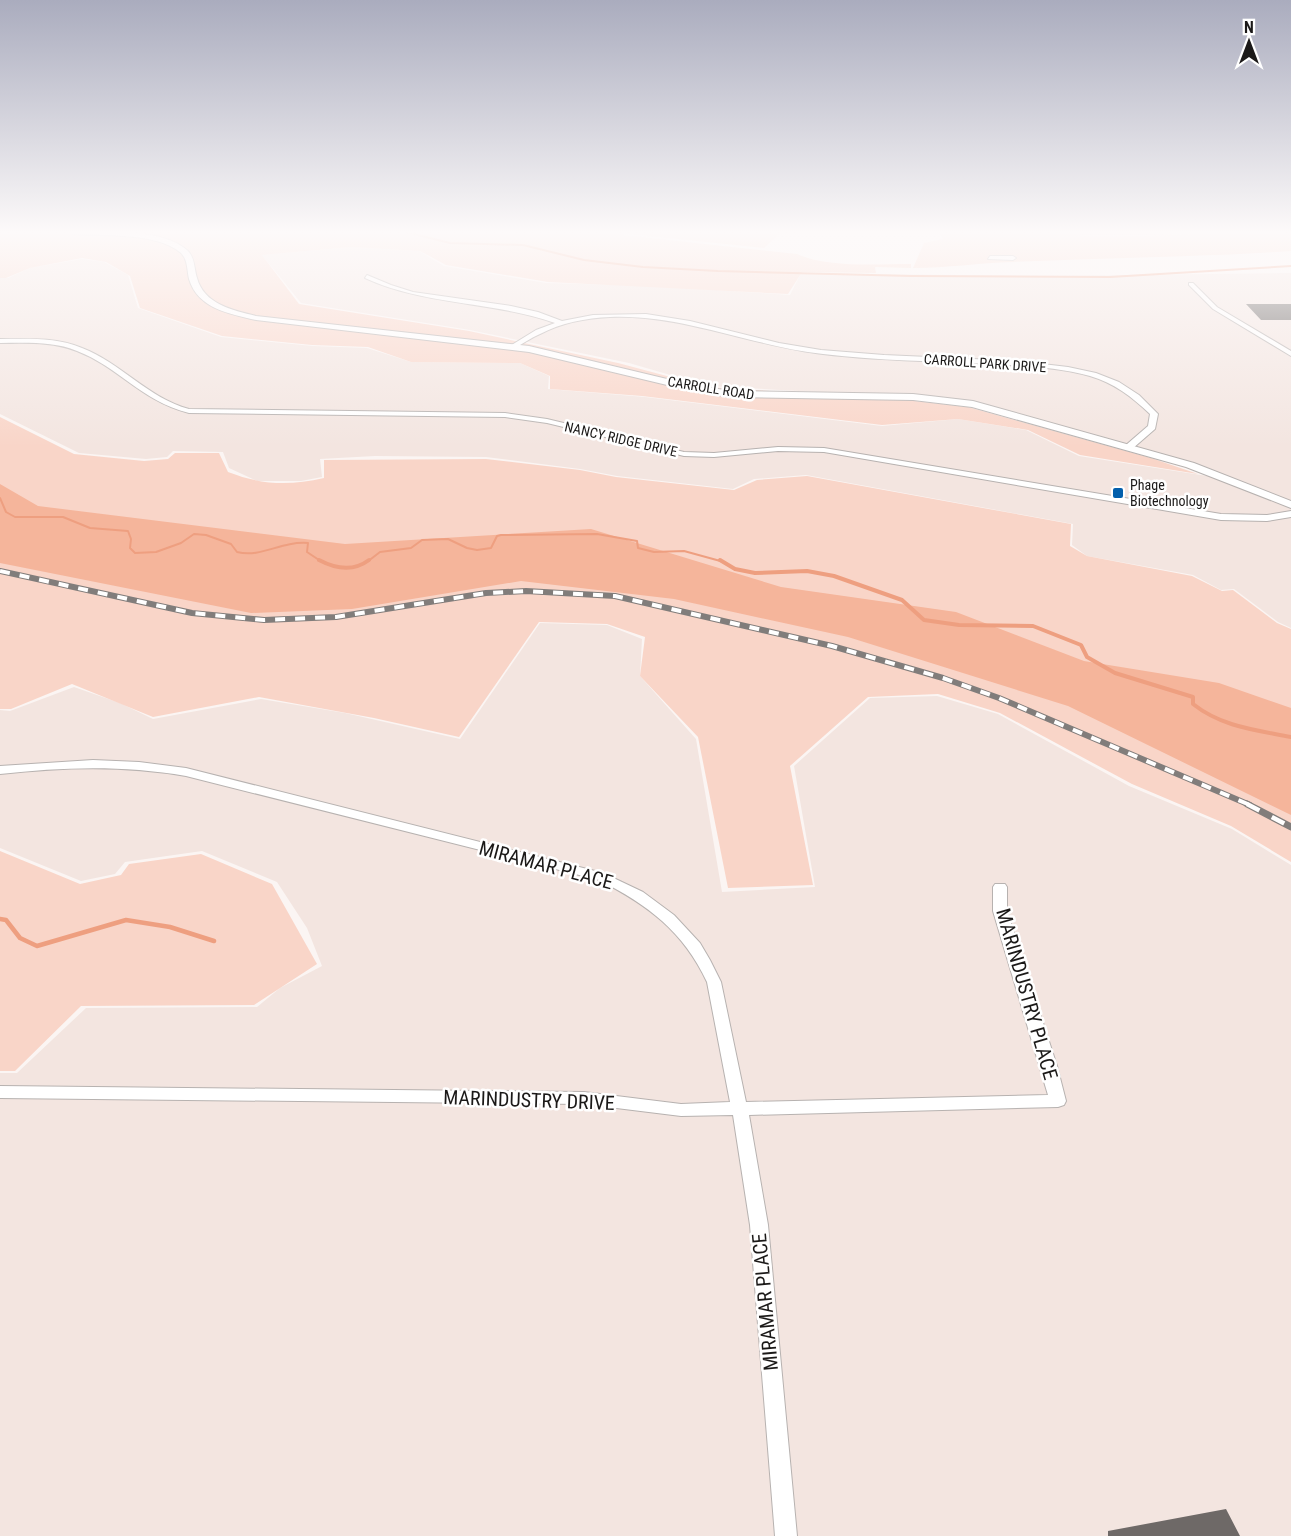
<svg xmlns="http://www.w3.org/2000/svg" width="1291" height="1536" viewBox="0 0 1291 1536" font-family="'Roboto Condensed',sans-serif">
	<style>
		.built { fill: #f3e5e0 }
		.green { fill: #f9d5c8 }
		.forest { fill: #f5b59b }
		.lines { fill: none; stroke-linecap: round; stroke-linejoin: round }
		.stream-far2 { stroke: #ee9f80; stroke-width: 2 }
		.stream-far1 { stroke: #ee9f80; stroke-width: 4 }
		.stream { stroke: #ee9f80; stroke-width: 4.5 }
		.building { fill: #6e6967 }
		.minor-casing { stroke: #b7b2b0; stroke-width: 2 }
		.major-casing { stroke: #b7b2b0; stroke-width: 2 }
		.minor { fill: #fff; fill-rule: evenodd }
		.major { fill: #fff; fill-rule: evenodd }
		.rail-far1-casing { stroke: #817d7b; stroke-width: 6 }
		.rail-casing { stroke: #817d7b; stroke-width: 7 }
		.rail-far1 { stroke: #fff; stroke-width: 4; stroke-dasharray: 10; stroke-linecap: butt }
		.rail { stroke: #fff; stroke-width: 4.5; stroke-dasharray: 14; stroke-linecap: butt }
		.poi-dot { fill: #035fac; stroke: #fff; stroke-width: 2 }
		.labels { text-anchor: middle; dominant-baseline: central; stroke-width: 5; stroke-linejoin: round; paint-order: stroke }
		.far-street-label { font-size: 14px; fill: #1b1918; stroke: #fff }
		.far-poi-label { font-size: 14px; fill: #1b1918; stroke: #fff; text-anchor: start }
		.near-street-label { font-size: 20px; fill: #1b1918; stroke: #fff }
	</style>
	<rect width="100%" height="100%" fill="#fbf5f3"/>
	<!-- built -->
	<path class="built" d="M1051,232H1246L1094,237Z
		M351,247L419,251L444,266L546,283L656,286L790,295L801,273L1045,276L1291,273V628L1278,622L1234,589L1221,590L1193,575L1087,556L1072,545L1073,524L806,475L754,479L733,489L617,476L580,469L486,457L375,456L320,459L322,477L301,481H257L229,468L223,452L173,451L167,457L146,459L79,453L0,414V278H8L30,268L82,259L104,262L128,275L138,308L221,337L313,346L367,348L411,362L520,363L549,376L548,389L645,397L882,426L958,419L1026,430L1079,456L1233,480L962,400L708,386L629,363L470,330L301,303L262,255Z
		M540,623L607,625L642,639L640,676L696,739L722,892L815,887L794,766L870,698L937,696L998,714L1129,786L1232,829L1291,865V1536H0V1073H17L86,1008L257,1007L280,988L322,966L307,928L277,882L202,851L125,862L115,874L81,881L0,848V710L10,711L74,687L120,703L153,719L261,699L345,713L460,739Z"/>
	<!-- green -->
	<path class="green" d="M0,232H596L797,254C828,268 877,264 911,264V268L875,267L876,273L802,272L788,294L548,282L446,265L420,251L351,247L262,255L299,304L469,331L618,363L708,387L897,399L968,407L1151,458L1198,474L1080,455L1028,430L958,419L882,425L642,396L550,389V376L520,363L411,362L368,347L312,345L222,336L140,308L130,276L106,262L82,258L30,268L6,278H0Z
		M611,232H798L796,234L780,233L764,248Z
		M939,232H1051L1094,237L1291,232V251C1198,257 1106,258 1013,262C979,263 947,268 913,268L924,243L943,239Z
		M0,417L74,454L144,461L168,459L175,453H219L228,472C262,485 289,486 324,478V460L486,459L580,470L616,477L734,490L757,480L807,476L1071,524L1070,546L1087,556L1192,576L1222,591L1233,590L1277,623L1291,629V862L1231,826L1132,784L1000,713L938,694L868,697L790,766L813,885L728,888L698,737L640,676L645,637L607,624L539,622L459,737L374,718L259,697L153,717L72,684L11,709H0Z
		M0,851L80,884L121,875L129,864L201,854L272,884L317,964L254,1005L81,1006L15,1071H0Z"/>
	<!-- forest -->
	<path class="forest" d="M0,484L38,506L345,544L591,529L781,587L956,612L1084,661L1219,683L1291,708V815L1068,706L848,637L674,599L521,581L352,609L251,613L0,563Z"/>
	<g class="lines">
		<!-- stream-far2 -->
		<path class="stream-far2" d="M406,232L450,243L523,245L584,260L643,267L718,271L911,276L1110,277L1291,266
			M0,498L6,512L15,517H63L90,528L128,531L131,539L130,548L135,553L156,552L181,543L194,534L206,535L231,544L237,552C262,558 280,541 308,543L307,552L322,562
			M367,562L380,552L411,548L422,540L448,539L467,548L477,550L491,548L497,536L501,535L597,534L637,541L638,548L654,552L684,551L724,562"/>
		<!-- stream-far1 -->
		<path class="stream-far1" d="M319,560C336,569 353,572 369,560
			M720,560L735,569L755,573L807,571L834,576L902,600L924,620L959,625L1033,626L1081,645L1087,657L1115,673L1193,697V704C1222,727 1256,730 1291,737"/>
		<!-- stream -->
		<path class="stream" d="M0,919L6,920L20,938L37,946L126,920L170,927L214,941"/>
	</g>
	<!-- building -->
	<path class="building" d="M1246,304H1291V320H1261Z
		M1226,1509L1240,1536H1108V1531Z"/>
	<g class="lines">
		<defs>
			<path id="minor" d="M990,256H1013L1016,258L1013,260L988,259Z
				M367,275L391,285L413,292L511,306L538,312L562,321L593,315L646,314L690,321L779,343L821,350L884,355L1017,361L1068,367L1096,373L1119,382L1139,395L1158,414L1155,429L1132,449H1126V445L1148,426L1150,414C1132,397 1114,383 1090,376C1058,367 1024,366 991,364C935,361 879,361 823,354C751,346 683,314 610,317C586,318 561,323 540,334C530,338 522,345 512,349L509,347L510,346L536,330L555,323C493,301 426,306 365,278Z
				M1189,283H1193L1217,307L1291,351V356L1213,309L1189,285Z
				M0,339C27,339 56,337 82,348C121,363 148,398 189,409L505,413L547,419L684,452L714,453L778,447L824,448L1221,514L1267,515L1291,511V517L1267,521L1221,520L824,452L778,451L714,457L684,456L547,423L505,417L189,413C141,401 119,367 77,351C53,341 25,343 0,343Z
				M93,760L139,762L186,768L603,873L643,892L674,915L700,943L710,960L721,982L746,1102L1048,1095L993,911V887L995,884H1005L1007,887V911L1057,1066L1066,1101L1064,1105L1058,1107L749,1115L768,1225L797,1536H775L750,1225L733,1115L681,1116L584,1104L0,1098V1086L584,1092L681,1104L730,1102L707,982C683,931 648,905 599,880L186,776C123,765 63,767 0,774V766Z"/>
			<path id="major" d="M70,232C102,232 162,227 188,251C195,258 194,269 197,278C204,304 232,310 256,316L529,346L688,384L730,391L913,394L973,401L1194,463L1291,501V508L1186,467L972,407L913,400L730,397L688,390L529,352L256,320C230,314 198,309 189,279C187,270 188,260 181,253C156,232 104,236 73,234Z"/>
		</defs>
		<!-- minor casing -->
		<use href="#minor" class="minor-casing"/>
		<!-- major casing -->
		<use href="#major" class="major-casing"/>
		<!-- minor -->
		<use href="#minor" class="minor"/>
		<!-- major -->
		<use href="#major" class="major"/>
		<defs>
			<path id="rail-far1" d="M0,571L192,613L264,620L336,617L486,593L526,591L615,596L832,646L943,678L999,698L1250,805"/>
			<path id="rail" d="M1247,804L1291,827"/>
		</defs>
		<!-- rail-far1 casing -->
		<use href="#rail-far1" class="rail-far1-casing"/>
		<!-- rail casing -->
		<use href="#rail" class="rail-casing"/>
		<!-- rail-far1 -->
		<use href="#rail-far1" class="rail-far1"/>
		<!-- rail -->
		<use href="#rail" class="rail"/>
	</g>
	<!-- sky -->
	<linearGradient id="sky" x2="0" y2="1"><stop stop-color="#aaacbe"/><stop offset="0.52" stop-color="#fdfafa"/><stop offset="1" stop-color="#fdfafa" stop-opacity="0"/></linearGradient>
	<rect width="1291" height="447" fill="url(#sky)"/>
	<!-- markers -->
	<rect class="poi-dot" x="1112" y="487" width="12" height="12" rx="3"/>
	<g class="labels">
		<!-- far-street labels -->
		<g class="far-street-label">
			<text transform="translate(985 363) rotate(4)">CARROLL PARK DRIVE</text>
			<text transform="translate(711 388) rotate(9)">CARROLL ROAD</text>
			<text transform="translate(621 439) rotate(13)">NANCY RIDGE DRIVE</text>
		</g>
		<!-- far-poi labels -->
		<g class="far-poi-label">
			<text x="1130" y="485">Phage<tspan x="1130" dy="16">Biotechnology</tspan></text>
		</g>
		<!-- near-street labels -->
		<g class="near-street-label">
			<text transform="translate(546 865) rotate(15)">MIRAMAR PLACE</text>
			<text transform="translate(1027 994) rotate(74)">MARINDUSTRY PLACE</text>
			<text transform="translate(529 1100) rotate(2)">MARINDUSTRY DRIVE</text>
			<text transform="translate(765 1302) rotate(-95)">MIRAMAR PLACE</text>
		</g>
	</g>
	<!-- north arrow -->
	<g transform="translate(1249 42)" stroke="#ffffff" stroke-width="4.5" paint-order="stroke">
	<path d="M0-4.5L10 22L0 15L-10 22Z" fill="#1b1918"/>
	<text y="-9" font-size="16" font-weight="bold" text-anchor="middle" fill="#1b1918">N</text>
	</g>
</svg>
